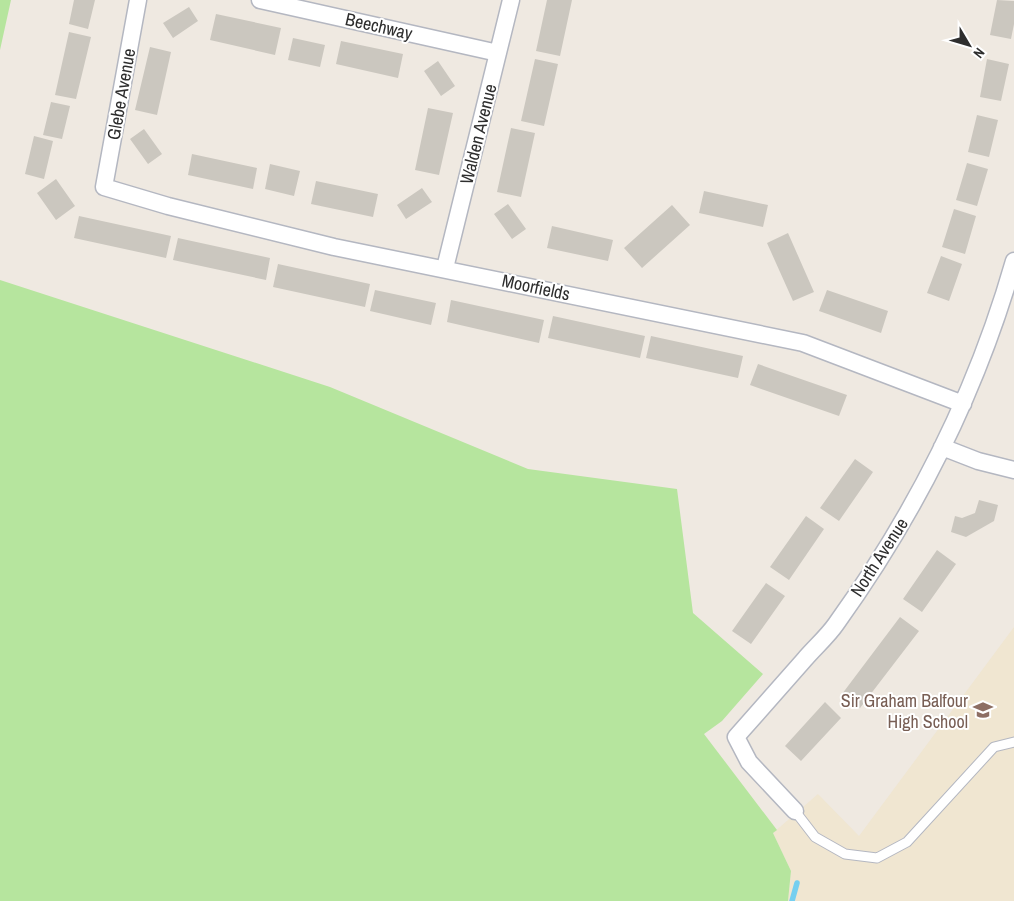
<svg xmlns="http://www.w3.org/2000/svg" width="1014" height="901" viewBox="0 0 1014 901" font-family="'Archivo Narrow',sans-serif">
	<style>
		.education { fill: #f0e6d1 }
		.green { fill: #b6e59e }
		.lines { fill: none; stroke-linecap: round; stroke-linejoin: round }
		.stream { stroke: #75cff0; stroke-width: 5.5 }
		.building { fill: #cbc7bf }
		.lane-casing { stroke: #b4b7c1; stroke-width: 11 }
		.street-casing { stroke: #b4b7c1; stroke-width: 19 }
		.lane { stroke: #fff; stroke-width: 9 }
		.street { stroke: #fff; stroke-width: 16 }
		.labels { text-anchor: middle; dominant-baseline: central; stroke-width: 4; stroke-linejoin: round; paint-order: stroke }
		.street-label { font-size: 18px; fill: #2e2e2e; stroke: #fff }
		.education-label { font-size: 18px; fill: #785e54; stroke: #fff; text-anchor: end }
	</style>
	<rect width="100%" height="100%" fill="#efe9e1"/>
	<!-- education -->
	<path class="education" d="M1014,627V901H788L791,871L773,833L818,794L859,836Z"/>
	<!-- green -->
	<path class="green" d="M0,0H11L0,50Z
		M0,280L330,387L528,469L677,489L693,613L763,674L722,721L704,734L777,830L773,833L791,871L788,901H0Z"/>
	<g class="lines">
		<!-- stream -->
		<path class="stream" d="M792,901L797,883"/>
	</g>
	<!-- building -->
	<path class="building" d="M74,0H95L88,29L69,24Z
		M547,0H572L560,56L536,51Z
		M997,0L1014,1V24L1011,39L990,35Z
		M189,7L198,21L173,38L163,23Z
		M216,14L281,28L275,55L210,40Z
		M69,32L91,37L76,99L55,95Z
		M293,38L325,45L320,67L288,60Z
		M341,41L403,54L398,78L336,64Z
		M150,47L171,52L157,115L135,110Z
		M535,59L558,64L544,126L521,121Z
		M987,59L1009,64L1001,101L980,97Z
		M438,61L455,86L441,96L424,71Z
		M51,102L70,106L62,139L43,135Z
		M428,108L453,113L439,175L415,170Z
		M977,115L998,120L989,157L968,152Z
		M511,128L535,133L521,197L497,192Z
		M144,129L162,154L148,164L130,139Z
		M34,136L53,141L44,179L25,174Z
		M192,154L257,168L253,189L188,175Z
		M967,163L988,169L977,206L956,200Z
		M270,164L300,171L294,196L265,189Z
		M56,179L75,206L56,220L37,193Z
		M316,181L378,194L373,217L311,204Z
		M422,188L432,202L406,219L397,205Z
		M704,191L768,205L763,227L699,213Z
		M508,204L526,229L512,239L494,214Z
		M672,205L690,225L642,268L624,248Z
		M954,209L976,216L965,254L942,247Z
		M79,216L171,236L166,258L74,238Z
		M552,226L613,240L608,261L547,248Z
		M788,233L814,292L793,301L767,243Z
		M178,238L270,258L266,280L173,260Z
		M941,256L962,264L949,301L927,293Z
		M278,264L370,284L365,307L273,287Z
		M375,290L436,303L431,325L370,311Z
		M827,290L888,311L881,333L819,311Z
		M451,300L544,320L539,343L447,322Z
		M553,316L645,336L640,358L548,338Z
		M651,336L743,356L738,378L646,358Z
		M758,364L847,395L839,416L750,385Z
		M855,459L873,472L839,521L820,508Z
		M979,500L998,505L994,521L966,537L951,532L955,516L962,518L975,513Z
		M806,516L824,529L789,580L770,567Z
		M937,550L956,564L922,612L903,599Z
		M766,583L785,596L751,644L732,631Z
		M900,617L919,631L860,708L842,694Z
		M825,702L841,718L801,761L785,746Z"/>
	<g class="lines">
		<defs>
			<path id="lane" d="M795,811L815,837L845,854L877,858L907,842L994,747L1014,742"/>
			<path id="street" d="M138,0L104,187L168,206L334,247L803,343L963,404
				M260,0L498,53
				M445,268L511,0
				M942,447L978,461L1014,470
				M795,811L749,762L736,737C758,712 781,686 804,660C814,648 827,637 836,624C915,514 977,391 1014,261"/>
		</defs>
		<!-- lane casing -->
		<use href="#lane" class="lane-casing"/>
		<!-- street casing -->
		<use href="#street" class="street-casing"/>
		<!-- lane -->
		<use href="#lane" class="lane"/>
		<!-- street -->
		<use href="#street" class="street"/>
	</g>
	<!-- icons -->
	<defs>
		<symbol id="school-bare" viewBox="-9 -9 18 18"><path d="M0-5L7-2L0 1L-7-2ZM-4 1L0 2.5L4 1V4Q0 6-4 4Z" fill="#8d6e63" stroke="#fff" stroke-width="2.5" paint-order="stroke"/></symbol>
	</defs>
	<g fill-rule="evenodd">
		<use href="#school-bare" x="969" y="696" width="28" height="28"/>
	</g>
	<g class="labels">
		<!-- street labels -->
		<g class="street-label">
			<text transform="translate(379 26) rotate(13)">Beechway</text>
			<text transform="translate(121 94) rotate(-80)">Glebe Avenue</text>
			<text transform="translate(478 134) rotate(-76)">Walden Avenue</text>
			<text transform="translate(536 287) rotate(12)">Moorfields</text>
			<text transform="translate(879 557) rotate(-57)">North Avenue</text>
		</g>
		<!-- education labels -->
		<g class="education-label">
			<text x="968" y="700">Sir Graham Balfour<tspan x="968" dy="21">High School</tspan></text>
		</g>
	</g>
	<!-- north arrow -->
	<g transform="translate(969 45) rotate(128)" stroke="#ffffff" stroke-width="4" paint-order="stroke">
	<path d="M0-4L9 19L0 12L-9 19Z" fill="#2e2e2e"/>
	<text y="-8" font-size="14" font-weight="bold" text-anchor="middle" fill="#2e2e2e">N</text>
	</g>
</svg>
